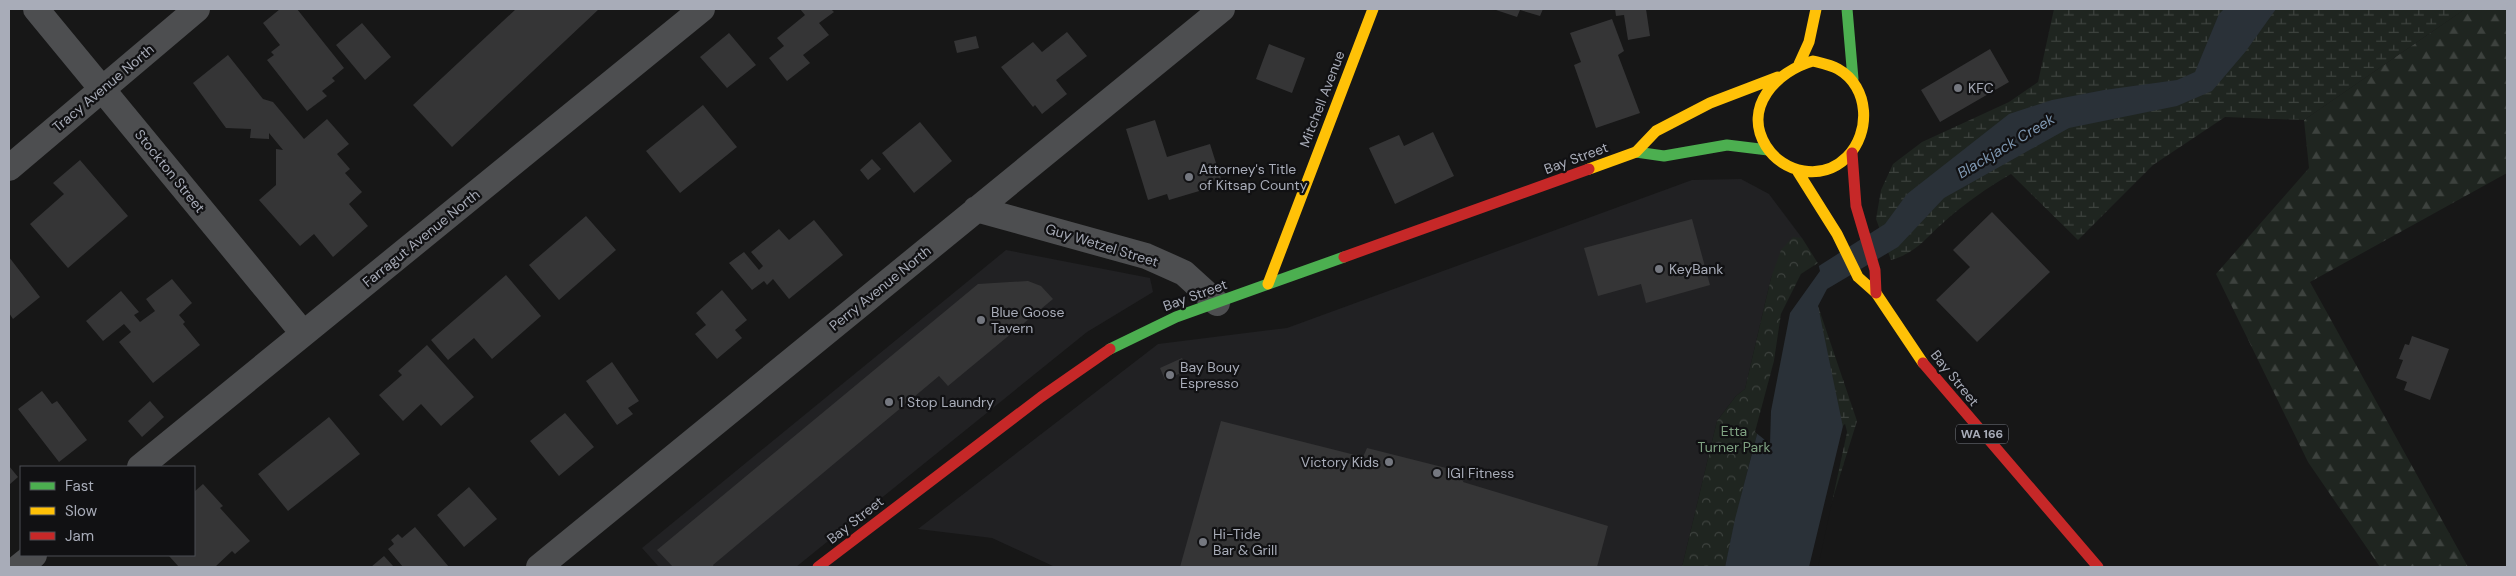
<svg xmlns="http://www.w3.org/2000/svg" width="2516" height="576" viewBox="0 0 2516 576" font-family="'DM Sans',sans-serif">
	<style>
		.built { fill: #212123 }
		.forest { fill: url(#forest-firs) }
		.wetland { fill: url(#wetland-marsh) }
		.park { fill: url(#park-crowns) }
		.water { fill: #2a3138 }
		.pier { fill: #171717 }
		.building { fill: #353536 }
		.lines { fill: none; stroke-linecap: round; stroke-linejoin: round }
		.street { stroke: #4d4e50; stroke-width: 26 }
		.fast { stroke: #4caf50; stroke-width: 11 }
		.slow { stroke: #ffc107; stroke-width: 11 }
		.jam { stroke: #c62828; stroke-width: 11 }
		.poi-dot { fill: #757880; stroke: #111113; stroke-width: 2 }
		.labels { text-anchor: middle; dominant-baseline: central; stroke-width: 4.5; stroke-linejoin: round; paint-order: stroke }
		.shield { fill: #111113; stroke: #7b7e86; stroke-width: 1 }
		.shield-label { font-size: 12px; font-weight: bold; fill: #a8acb8 }
		.street-label { font-size: 14px; fill: #a8acb8; stroke: #111113 }
		.poi-label { font-size: 14px; fill: #a8acb8; stroke: #111113; text-anchor: start }
		.park-label { font-size: 14px; fill: #7fa282; stroke: #111113 }
		.water-label { font-size: 15px; font-style: italic; fill: #7f98b2; stroke: #111113 }
	</style>
	<defs>
		<pattern id="forest-firs" width="22" height="20" patternUnits="userSpaceOnUse" patternTransform="scale(1.25)"><rect width="22" height="20" fill="#1f2520"/><path d="M5 1l3.5 6h-7zM16 11l3.5 6h-7z" fill="#3d423e"/></pattern>
		<pattern id="wetland-marsh" width="20" height="14" patternUnits="userSpaceOnUse" patternTransform="scale(1.25)"><rect width="20" height="14" fill="#1f2520"/><path d="M1 5h8M5 5V1M11 12h8M15 12V8" fill="none" stroke="#3d423e"/></pattern>
		<pattern id="park-crowns" width="20" height="18" patternUnits="userSpaceOnUse" patternTransform="scale(1.25)"><rect width="20" height="18" fill="#1f2520"/><path d="M2 6a3 3 0 1 1 6 0M12 15a3 3 0 1 1 6 0" fill="none" stroke="#3d423e"/></pattern>
	</defs>
	<rect width="100%" height="100%" fill="#171717"/>
	<!-- built -->
	<path class="built" d="M1741,179L1769,194L1802,238H1793L1771,278L1745,389L1736,396L1717,421L1682,567H1055L992,538L918,529L1158,344L1287,328L1692,180Z
		M1006,250L1150,278L1153,292L1087,332L796,567H659L642,548Z"/>
	<!-- forest -->
	<path class="forest" d="M2465,9H2507V173L2310,282L2468,567H2380L2308,462L2216,274L2309,168L2304,120Z"/>
	<!-- wetland -->
	<path class="wetland" d="M2054,9H2465L2304,120L2225,117L2153,165L2078,240L2011,174C1987,188 1965,203 1944,222C1924,239 1918,252 1891,260L1876,219L1881,190L1893,164L1922,142L2009,102L2038,82Z
		M1818,306L1857,421L1824,527L1795,567Z"/>
	<!-- park -->
	<path class="park" d="M1793,237L1802,238L1819,265L1803,276C1773,372 1746,469 1725,567H1682L1717,421L1736,396L1745,389L1771,278L1781,250Z"/>
	<!-- water -->
	<path class="water" d="M2224,9H2276L2246,51L2212,91L2177,106L2069,128L1944,198L1898,247L1827,289L1818,306L1844,432L1816,567H1725L1735,519L1776,361L1784,314L1803,276L1885,224L1907,194L2009,114L2052,100L2104,90L2177,80L2195,72L2219,14Z"/>
	<!-- pier -->
	<path class="pier" d="M1818,263L1820,271L1790,313L1771,411L1770,444L1755,432L1774,361L1781,314L1801,274Z
		M1845,424L1847,432L1818,567H1809L1843,426Z"/>
	<!-- building -->
	<path class="building" d="M280,9H297L344,68L332,78L335,81L322,91L327,96L307,111L267,60L274,55L271,52L280,45L263,23Z
		M516,9H599L452,147L413,105Z
		M800,9H831L834,12L819,23L829,35L803,55L810,63L787,81L769,58L784,46L777,38L805,15Z
		M1493,9H1543L1540,16L1520,10L1517,17Z
		M1615,9H1646L1650,36L1628,40L1624,15L1616,16Z
		M1612,19L1624,51L1618,55L1640,113L1596,128L1574,65L1581,62L1570,33Z
		M362,23L391,57L365,80L336,45Z
		M1067,32L1087,56L1056,80L1067,94L1042,114L1035,105L1033,107L1001,67L1033,42L1042,52Z
		M729,33L756,65L727,88L700,57Z
		M976,36L979,48L957,53L954,41Z
		M1269,44L1305,58L1292,93L1256,79Z
		M1990,49L2009,82L1940,122L1921,90Z
		M228,55L263,99L273,102L304,139L327,119L349,144L337,154L350,169L345,173L362,192L349,204L368,226L333,257L314,234L300,246L259,200L276,185V149L283,150L269,133V139L250,138L251,129L226,128L193,83Z
		M703,105L737,147L680,193L646,151Z
		M1155,120L1167,157L1210,144L1221,179L1204,184L1206,189L1169,200L1167,194L1148,200L1126,129Z
		M920,122L952,161L914,193L882,153Z
		M1433,132L1454,176L1395,204L1369,148L1399,135L1404,146Z
		M872,159L881,169L868,180L860,170Z
		M80,160L128,216L68,268L30,224L64,194L53,183Z
		M1992,212L2050,272L1977,342L1936,300L1970,267L1953,250Z
		M586,216L616,250L559,300L529,265Z
		M1692,219L1710,285L1646,303L1641,284L1598,296L1584,248Z
		M814,220L843,255L789,299L773,279L767,285L764,281L752,290L729,263L744,252L759,270L763,266L751,252L779,229L789,240Z
		M9,257L40,297L13,319L9,313Z
		M506,275L541,316L492,359L474,338L448,360L431,340Z
		M172,279L192,303L179,315L185,322L183,324L200,345L153,383L119,342L131,332L124,324L103,341L86,321L121,291L139,312L134,315L140,322L155,311L146,299Z
		M1028,281L1041,286L1053,299L948,386L939,376L713,565L714,567H673L657,550L978,284Z
		M722,290L747,320L735,330L742,338L717,359L695,334L706,325L696,313Z
		M2412,336L2449,349L2430,400L2404,390L2407,382L2396,378L2403,360L2399,359L2405,344L2409,345Z
		M427,345L474,397L441,426L421,404L403,421L379,395L402,375L398,371Z
		M1182,358L1188,370L1165,380L1160,368Z
		M612,362L639,401L628,408L633,414L617,425L586,381Z
		M42,391L52,404L57,401L87,440L59,462L18,409Z
		M150,401L164,417L142,437L128,421Z
		M565,413L594,447L559,476L530,441Z
		M329,417L360,454L288,511L258,474Z
		M1221,421L1363,457L1367,448L1466,473L1463,482L1608,526L1597,567H1180Z
		M9,466L18,477L9,485Z
		M203,484L223,506L220,508L250,541L235,554L232,551L215,567H179L169,556L194,555V492Z
		M469,487L497,519L464,547L437,515Z
		M415,527L449,567H403L388,549L394,544L391,540L398,534L402,538Z
		M384,556L394,567H371Z"/>
	<g class="lines">
		<!-- street -->
		<path class="street" d="M36,9L303,333
			M9,168L197,9
			M976,209L1146,256L1184,273L1217,303
			M140,467L702,9
			M19,567L34,555
			M539,567L1222,9"/>
		<!-- fast -->
		<path class="fast" d="M1847,9L1853,79
			M1636,152L1664,156L1727,145L1768,150
			M1110,349L1176,317L1344,257"/>
		<!-- slow -->
		<path class="slow" d="M1813,61C1821,63 1831,65 1838,69C1870,87 1871,133 1847,157C1822,182 1783,173 1766,146C1742,107 1777,71 1813,61Z
			M1799,64L1809,42L1816,9
			M1589,169L1636,152L1656,131L1710,103L1778,77
			M1798,172L1837,234L1858,277L1876,293L1923,363
			M1268,284L1373,9"/>
		<!-- jam -->
		<path class="jam" d="M1852,153L1856,206L1875,270L1876,293
			M1344,257L1589,169
			M1923,363L2098,567
			M818,567L1041,397L1110,349"/>
	</g>
	<!-- markers -->
	<g class="poi-dot">
		<circle cx="1958" cy="88" r="5"/>
		<circle cx="1189" cy="177" r="5"/>
		<circle cx="1659" cy="269" r="5"/>
		<circle cx="981" cy="320" r="5"/>
		<circle cx="1170" cy="375" r="5"/>
		<circle cx="889" cy="402" r="5"/>
		<circle cx="1389" cy="462" r="5"/>
		<circle cx="1437" cy="473" r="5"/>
		<circle cx="1203" cy="542" r="5"/>
	</g>
	<g class="labels">
		<!-- shield labels -->
		<rect class="shield" x="1956" y="424.5" width="52" height="19" rx="4"/>
		<g class="shield-label">
			<text x="1982" y="434">WA 166</text>
		</g>
		<!-- street labels -->
		<g class="street-label">
			<text transform="translate(103 88) rotate(-40)">Tracy Avenue North</text>
			<text transform="translate(1322 99) rotate(-69)">Mitchell Avenue</text>
			<text transform="translate(1576 158) rotate(-20)">Bay Street</text>
			<text transform="translate(170 171) rotate(51)">Stockton Street</text>
			<text transform="translate(421 238) rotate(-39)">Farragut Avenue North</text>
			<text transform="translate(1102 245) rotate(17)">Guy Wetzel Street</text>
			<text transform="translate(880 288) rotate(-39)">Perry Avenue North</text>
			<text transform="translate(1195 295) rotate(-20)">Bay Street</text>
			<text transform="translate(1955 378) rotate(51)">Bay Street</text>
			<text transform="translate(855 520) rotate(-38)">Bay Street</text>
		</g>
		<!-- poi labels -->
		<g class="poi-label">
			<text x="1968" y="88">KFC</text>
			<text x="1199" y="169">Attorney's Title<tspan x="1199" dy="16">of Kitsap County</tspan></text>
			<text x="1669" y="269">KeyBank</text>
			<text x="991" y="312">Blue Goose<tspan x="991" dy="16">Tavern</tspan></text>
			<text x="1180" y="367">Bay Bouy<tspan x="1180" dy="16">Espresso</tspan></text>
			<text x="899" y="402">1 Stop Laundry</text>
			<text x="1379" y="462" text-anchor="end">Victory Kids</text>
			<text x="1447" y="473">IGI Fitness</text>
			<text x="1213" y="534">Hi-Tide<tspan x="1213" dy="16">Bar &amp; Grill</tspan></text>
		</g>
		<!-- park labels -->
		<g class="park-label">
			<text x="1734" y="431">Etta<tspan x="1734" dy="16">Turner Park</tspan></text>
		</g>
		<!-- water labels -->
		<g class="water-label">
			<text transform="translate(2006 146) rotate(-31)">Blackjack Creek</text>
		</g>
	</g>
	<!-- border -->
	<rect width="2516" height="576" fill="none" stroke="#a8acb8" stroke-width="20"/>
	<!-- legend -->
	<rect x="20" y="466" width="175" height="90" fill="#111113" stroke="#4d4f55"/>
	<rect x="30" y="482" width="25" height="8" fill="#4caf50" stroke="#4d4f55"/>
	<text x="65" y="491" font-size="15" fill="#a8acb8">Fast</text>
	<rect x="30" y="507" width="25" height="8" fill="#ffc107" stroke="#4d4f55"/>
	<text x="65" y="516" font-size="15" fill="#a8acb8">Slow</text>
	<rect x="30" y="532" width="25" height="8" fill="#c62828" stroke="#4d4f55"/>
	<text x="65" y="541" font-size="15" fill="#a8acb8">Jam</text>
</svg>
